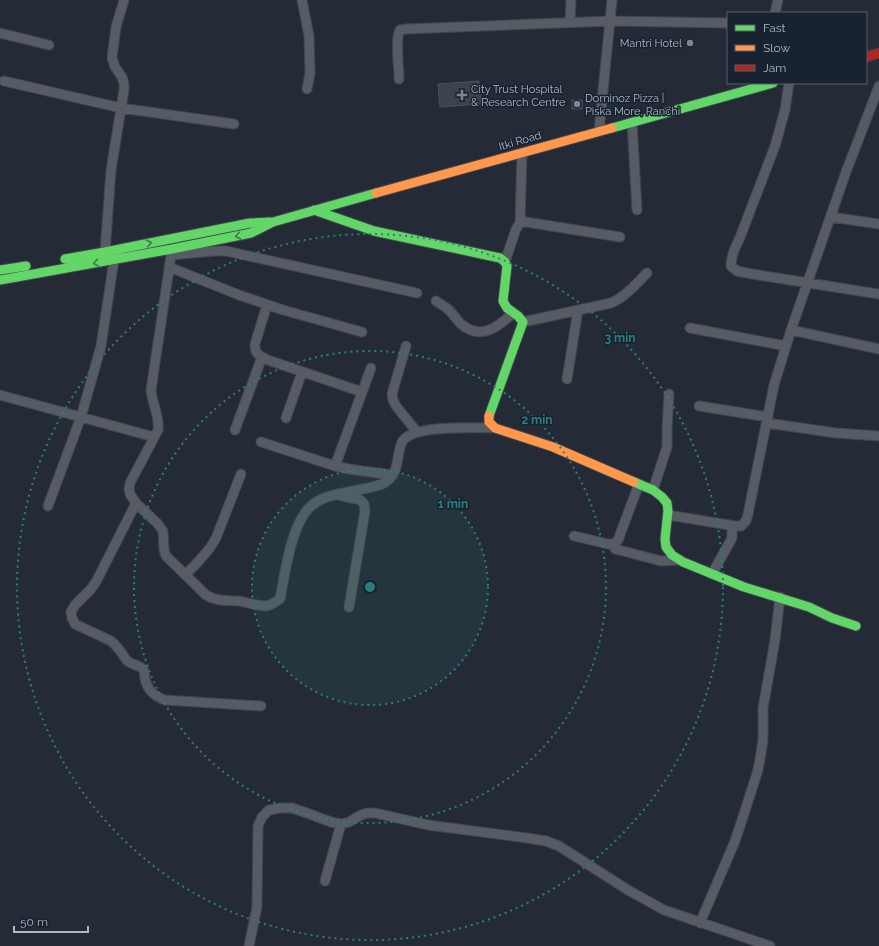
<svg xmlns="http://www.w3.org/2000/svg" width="879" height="946" viewBox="0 0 879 946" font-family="Raleway,sans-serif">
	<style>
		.building { fill: #3d424b; stroke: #4d535d }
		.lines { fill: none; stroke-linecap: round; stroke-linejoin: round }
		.street-casing { stroke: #42464e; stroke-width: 11 }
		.fast-casing { stroke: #42464e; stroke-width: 11 }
		.slow-casing { stroke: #42464e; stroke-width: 11 }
		.jam-casing { stroke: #42464e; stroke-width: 11 }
		.street { stroke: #565b64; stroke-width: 9 }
		.fast { stroke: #63d668; stroke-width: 9 }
		.slow { stroke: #ff974d; stroke-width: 9 }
		.jam { stroke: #b3261e; stroke-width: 9 }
		.oneway { stroke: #3e7c4c }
		.ring { fill: none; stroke: #27807c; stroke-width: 2; stroke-dasharray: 2 4 }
		.poi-dot { fill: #7e8695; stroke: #182230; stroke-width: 1.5 }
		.labels { text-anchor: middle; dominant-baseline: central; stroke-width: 3; stroke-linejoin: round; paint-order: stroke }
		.poi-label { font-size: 11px; fill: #aeb7c8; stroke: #182230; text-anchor: start }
		.street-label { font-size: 11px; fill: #aeb7c8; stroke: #182230 }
		.centre { fill: #27807c; stroke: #182230; stroke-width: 2 }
		.ring-label { font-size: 12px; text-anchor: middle; font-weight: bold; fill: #27807c; stroke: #182230; stroke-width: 3; stroke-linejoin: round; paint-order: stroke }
	</style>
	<rect width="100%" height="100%" fill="#252b36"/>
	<!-- building -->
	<path class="building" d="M479,81L481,104L440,107L438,84Z
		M572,100H582V109H572Z"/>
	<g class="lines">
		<defs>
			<path id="street" d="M302,0L309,36L310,73L307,89
				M775,13L778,0
				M570,22L571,0
				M0,33L49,45
				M399,79C399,68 395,38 400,30L406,29L611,21L728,23
				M4,81L121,108L234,124
				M789,83L785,110L775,146L739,240C734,249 731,256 731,266L737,271L752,274L879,294
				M632,122L637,210
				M599,131L612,0
				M831,217L879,224
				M520,223L522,153
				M172,249L151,390C152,404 160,416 158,430L130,483L129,489L130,494L136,503L158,524L163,531L164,550L166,556L206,595C217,602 228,600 240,601C248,603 257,606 266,606C272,605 275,602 280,599C285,573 291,525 310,507C318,499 332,495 343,493C354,490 379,488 387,481C400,471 396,456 402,442C412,424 476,428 495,428
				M105,252L111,170L124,90V84L122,77L115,67L112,58L116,27L124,0
				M171,255L214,251H226L417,293
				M505,262L516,229L520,223L526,222L620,237
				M169,267L239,295L283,310L362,332
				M436,301C440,304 445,306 449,310C453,314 457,320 461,324C481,341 498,327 513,313
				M267,305L255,344C254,354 260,356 268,360L362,392
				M523,322L611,303C625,297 636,284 647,273
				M690,328L786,346
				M791,330L879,349
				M406,346L392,394L393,400L396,406L417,432
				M567,379L578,310
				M0,395L154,437
				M699,406L768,417
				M286,418L302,372
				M767,423L836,433L879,436
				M235,430L262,357
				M261,442L335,466L349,469L392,475
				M335,466L371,368
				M653,490L667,447V428L669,394
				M338,495L360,500L364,504L365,511L349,607
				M136,503L97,580L91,589L75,605L71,612L72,618L75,624L111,641C115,644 118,648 121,652C124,656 125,660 129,662C133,665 139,665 143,669C145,672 144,675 145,678C147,690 154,696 165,700L261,706
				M48,506L81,417L101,346L114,260
				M668,515L735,526H741L746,521L748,514L774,385L791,330L846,172L879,86
				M574,536L608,544H614L618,540L639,484
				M615,549L661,561L680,560
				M712,574L732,538V529L735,526
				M185,575L197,563L210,548L216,538L241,474
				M325,881L341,824
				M700,923L735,841L742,820L758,770L761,753L763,740V708L775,640L780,597
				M249,946L257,907L258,826L262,817L269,810L280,808H292L304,812L331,822L341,824L349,822L361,815L367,813H375L428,825L527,838L546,841L559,846L628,890L664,910L770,946"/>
			<path id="fast" d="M612,128L773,83
				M314,210L374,231L500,258L505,262L507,266L503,301L507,308L518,316L523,322L489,416
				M65,259L105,252L250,223L270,222
				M0,270L26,266
				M0,280L172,249L251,233L273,222L376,193
				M634,482L653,490L662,497L667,503L668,511L665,539L666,547L672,555L683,562L744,587L809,607L832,618L856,626"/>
			<path id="slow" d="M376,193L612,128
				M489,416V422L495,428L553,447L634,482"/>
			<path id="jam" d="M866,57L879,53"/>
		</defs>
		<!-- street casing -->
		<use href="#street" class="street-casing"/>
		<!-- fast casing -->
		<use href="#fast" class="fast-casing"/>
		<!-- slow casing -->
		<use href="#slow" class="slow-casing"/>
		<!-- jam casing -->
		<use href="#jam" class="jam-casing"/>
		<!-- street -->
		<use href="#street" class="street"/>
		<!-- fast -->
		<use href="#fast" class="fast"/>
		<!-- slow -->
		<use href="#slow" class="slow"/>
		<!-- jam -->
		<use href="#jam" class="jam"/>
	</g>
	<!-- one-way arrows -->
	<defs><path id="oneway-chevron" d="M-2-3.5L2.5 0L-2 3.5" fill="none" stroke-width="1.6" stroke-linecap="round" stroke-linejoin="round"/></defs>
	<g class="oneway">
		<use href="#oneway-chevron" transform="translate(238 236) rotate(169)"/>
		<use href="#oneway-chevron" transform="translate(149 243) rotate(-12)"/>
		<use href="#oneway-chevron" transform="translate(96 263) rotate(170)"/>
	</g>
	<!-- distance rings -->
	<circle cx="370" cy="587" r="118" fill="#27807c" fill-opacity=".12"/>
	<g class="ring">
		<circle cx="370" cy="587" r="118"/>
		<circle cx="370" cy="587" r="236"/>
		<circle cx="370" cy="587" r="353"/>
	</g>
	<!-- markers -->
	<g class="poi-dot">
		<circle cx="690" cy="43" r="4"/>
		<path d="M460 89h4v4h4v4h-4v4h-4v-4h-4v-4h4z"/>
		<circle cx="577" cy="104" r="4"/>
	</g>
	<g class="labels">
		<!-- poi labels -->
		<g class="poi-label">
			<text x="682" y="43" text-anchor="end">Mantri Hotel</text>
			<text x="471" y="89">City Trust Hospital<tspan x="471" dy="13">&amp; Research Centre</tspan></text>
			<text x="585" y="98">Dominoz Pizza |<tspan x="585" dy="13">Piska More, Ranchi</tspan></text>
		</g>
		<!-- street labels -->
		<g class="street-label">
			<text transform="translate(520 141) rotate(-16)">Itki Road</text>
		</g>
	</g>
	<circle cx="370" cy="587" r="6" class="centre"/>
	<g class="ring-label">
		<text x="620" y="342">3 min</text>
		<text x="537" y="424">2 min</text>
		<text x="453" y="508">1 min</text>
	</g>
	<!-- legend -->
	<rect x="727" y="12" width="140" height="72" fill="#182230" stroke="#545e6d"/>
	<rect x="735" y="25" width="20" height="6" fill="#63d668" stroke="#545e6d"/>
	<text x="763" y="32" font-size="12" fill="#aeb7c8">Fast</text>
	<rect x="735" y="45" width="20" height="6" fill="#ff974d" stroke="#545e6d"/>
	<text x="763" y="52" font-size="12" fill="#aeb7c8">Slow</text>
	<rect x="735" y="65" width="20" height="6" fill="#b3261e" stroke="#545e6d"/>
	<text x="763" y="72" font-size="12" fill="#aeb7c8">Jam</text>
	<!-- scale -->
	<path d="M14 926v6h74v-6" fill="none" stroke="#aeb7c8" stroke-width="2"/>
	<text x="20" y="926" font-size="12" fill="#aeb7c8" stroke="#182230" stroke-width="3" paint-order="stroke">50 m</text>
</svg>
